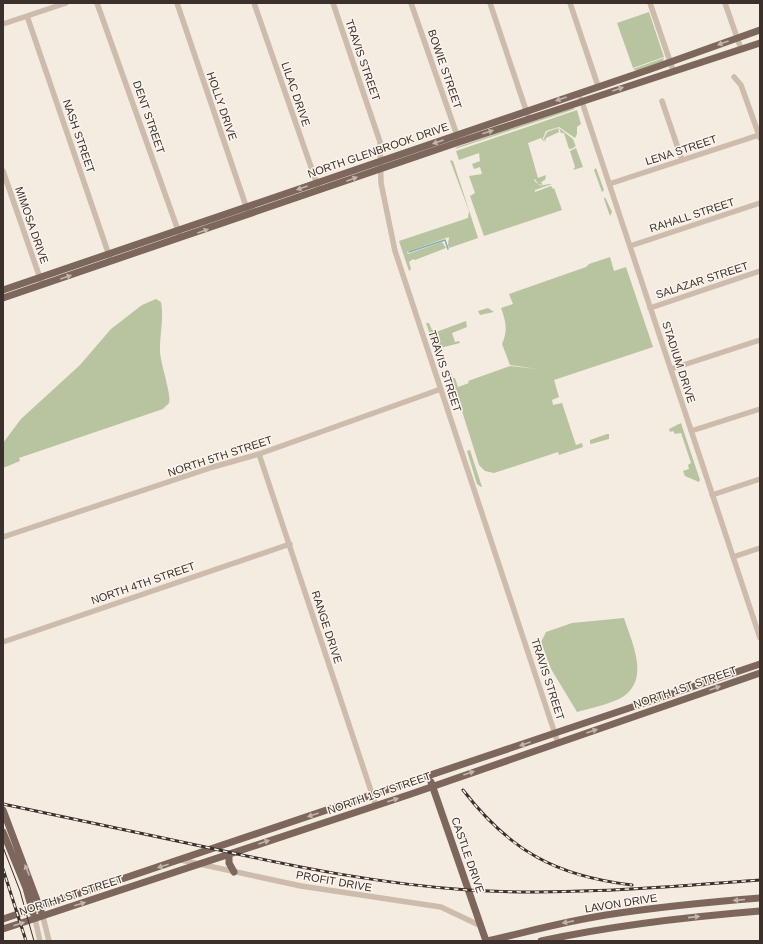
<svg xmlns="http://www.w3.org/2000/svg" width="763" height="944" viewBox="0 0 763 944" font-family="Arial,sans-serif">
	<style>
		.green { fill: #b8c4a0 }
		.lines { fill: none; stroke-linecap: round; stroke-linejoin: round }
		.stream { stroke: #7fb0b2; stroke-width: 1.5 }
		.minor { stroke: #cdbbac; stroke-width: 5.5 }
		.major { stroke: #7d675c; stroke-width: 7 }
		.tram { stroke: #3b302b; stroke-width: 1 }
		.rail-casing { stroke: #3b302b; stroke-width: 3 }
		.rail { stroke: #fbf5ee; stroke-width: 1.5; stroke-dasharray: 4.5; stroke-linecap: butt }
		.oneway { fill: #c2b5ac }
		.labels { text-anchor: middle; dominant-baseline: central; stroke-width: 3; stroke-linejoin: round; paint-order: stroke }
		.street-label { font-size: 11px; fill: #3b302b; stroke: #fbf5ee }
	</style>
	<rect width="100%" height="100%" fill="#f4ebe1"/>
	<!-- green -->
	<path class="green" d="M649,12L664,57L633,68L617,23Z
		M664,58L663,61L637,71L633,69Z
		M573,108L575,109L455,149L457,147Z
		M577,110L581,124L577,127V134L575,138L559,127L546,131L543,138L544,142L541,138L528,143L538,178L546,175L545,180L541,182L543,185L538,184L535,179L534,180C542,190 543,183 552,184L535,190V192L551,186L553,189L554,188L562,210L484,236L470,196L475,193L469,176L482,174L480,167L474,169L472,164L480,161L479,153L459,160L456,151Z
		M558,128L559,132L546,138L545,142L544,138L547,132Z
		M559,128L573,139L576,147L574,146V148L569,149L564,133H561Z
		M576,148L583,167L573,170L575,167L570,151Z
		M450,160L453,161L478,238L449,248L448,245L449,237L407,252L408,254L442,242L446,248L415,260L413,259L409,262L411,269L409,271L399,241L468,218L469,211Z
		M596,168L604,190L602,192L594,170Z
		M605,197L612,212L610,216L604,199Z
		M610,257L614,271L626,267L653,347L554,380L559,397L552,400L553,405L562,403L576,445L582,443L583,447L559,455L558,452L494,473L485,471L479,465L449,370H450L453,378H455L458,387L469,383L468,381L510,366L537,369L510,365L502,344C508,330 506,322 501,308L513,304L509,294L586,267L589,264Z
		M156,299L161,302C164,317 160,333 160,348C159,361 172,394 169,403C168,405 164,407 163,409L19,458L20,461L3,468V443L21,419L80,365L111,329L142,305Z
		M488,308L494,312L480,315L478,311Z
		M466,321L467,327L452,333L455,342L459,341L460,343L436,349L437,355L426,323H429L432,330L435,329L436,332Z
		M681,423L700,480L699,482L685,476L683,471L689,469L688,465L691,463L681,433L675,434L673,431L670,432L669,429Z
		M607,434H609V439L591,444L590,443V440Z
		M470,450L482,487H481L477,484L467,451Z
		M624,618C632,643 652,682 619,699C606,705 591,708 577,712L551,669L541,642L546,632L572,623Z"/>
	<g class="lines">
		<!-- stream -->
		<path class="stream" d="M409,252L445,240L448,249"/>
		<!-- minor -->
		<path class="minor" d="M97,3L179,233
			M177,3L247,209
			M254,3L318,187
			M333,3L380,142L381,183L395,251L558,743
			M411,3L458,138
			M490,3L529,119
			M570,3L598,86
			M650,3L673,70
			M725,3L741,49
			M27,16L110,258
			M3,24L66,3
			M734,77L741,85L760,138
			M581,99L760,638
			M662,101L682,160
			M3,171L41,281
			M609,184L759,135
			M630,246L760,203
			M650,308L760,271
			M671,369L760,340
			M691,431L760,409
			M259,454L376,806
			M712,495L760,479
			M3,537L213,467L259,454L441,389
			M733,557L760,548
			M3,642L290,544
			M181,860L301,886L441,907L481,926
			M43,917L49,941
			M35,919L40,941"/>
		<!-- major -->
		<path class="major" d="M3,290L648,70L760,30
			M3,298L459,142L760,43
			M431,782L486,941
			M3,810L41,911
			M3,832L26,888L33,913
			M229,854V863L234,872
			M3,919L760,664
			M3,929L411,794L760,673
			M487,941C527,932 566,921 606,915C657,907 709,902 760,898
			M541,941C614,925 686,917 760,911"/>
		<!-- tram -->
		<path class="tram" d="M3,847L20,891L34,941"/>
		<defs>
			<path id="rail" d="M463,790C510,851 556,876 632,885
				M3,804C72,819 141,833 210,848C295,867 381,884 468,890C565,896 663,887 760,880
				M3,869L26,941"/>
		</defs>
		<!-- rail casing -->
		<use href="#rail" class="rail-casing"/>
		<!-- rail -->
		<use href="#rail" class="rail"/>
	</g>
	<!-- one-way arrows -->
	<defs><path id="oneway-solid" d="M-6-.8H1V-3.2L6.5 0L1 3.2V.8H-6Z"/></defs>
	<g class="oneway">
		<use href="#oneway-solid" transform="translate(723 43) rotate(160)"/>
		<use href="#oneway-solid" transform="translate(618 89) rotate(-19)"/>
		<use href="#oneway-solid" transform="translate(561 99) rotate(161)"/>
		<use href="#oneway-solid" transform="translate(488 132) rotate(-18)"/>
		<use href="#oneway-solid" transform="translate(438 142) rotate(161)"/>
		<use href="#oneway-solid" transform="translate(352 179) rotate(-21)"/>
		<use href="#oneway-solid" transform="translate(302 188) rotate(161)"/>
		<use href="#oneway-solid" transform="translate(203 231) rotate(-19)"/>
		<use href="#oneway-solid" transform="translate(66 277) rotate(-19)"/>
		<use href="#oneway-solid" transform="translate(715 688) rotate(-19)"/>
		<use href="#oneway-solid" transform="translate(592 731) rotate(-19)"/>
		<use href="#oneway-solid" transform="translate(525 744) rotate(161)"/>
		<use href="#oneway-solid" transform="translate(469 773) rotate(-19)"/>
		<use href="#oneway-solid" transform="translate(393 800) rotate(-18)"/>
		<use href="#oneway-solid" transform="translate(313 815) rotate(161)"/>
		<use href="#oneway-solid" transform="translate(264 842) rotate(-19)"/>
		<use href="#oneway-solid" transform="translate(163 866) rotate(162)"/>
		<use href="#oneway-solid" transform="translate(27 870) rotate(-112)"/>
		<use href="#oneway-solid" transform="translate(739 900) rotate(175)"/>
		<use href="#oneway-solid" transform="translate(80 904) rotate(-18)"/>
		<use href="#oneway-solid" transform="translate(694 917) rotate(-6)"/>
		<use href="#oneway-solid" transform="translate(568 922) rotate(169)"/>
		<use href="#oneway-solid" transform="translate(19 924) rotate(-18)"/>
	</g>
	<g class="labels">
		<!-- street labels -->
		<g class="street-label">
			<text transform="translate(363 60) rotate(71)">TRAVIS STREET</text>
			<text transform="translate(445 69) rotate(71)">BOWIE STREET</text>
			<text transform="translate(296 94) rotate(71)">LILAC DRIVE</text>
			<text transform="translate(222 106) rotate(71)">HOLLY DRIVE</text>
			<text transform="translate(149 117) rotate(71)">DENT STREET</text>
			<text transform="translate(79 136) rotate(71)">NASH STREET</text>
			<text transform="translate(378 150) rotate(-19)">NORTH GLENBROOK DRIVE</text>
			<text transform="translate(681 150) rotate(-18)">LENA STREET</text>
			<text transform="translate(692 215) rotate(-18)">RAHALL STREET</text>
			<text transform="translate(32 225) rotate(71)">MIMOSA DRIVE</text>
			<text transform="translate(702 280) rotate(-18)">SALAZAR STREET</text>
			<text transform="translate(679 362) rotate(72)">STADIUM DRIVE</text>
			<text transform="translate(445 371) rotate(72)">TRAVIS STREET</text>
			<text transform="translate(220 456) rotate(-18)">NORTH 5TH STREET</text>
			<text transform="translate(143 583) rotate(-19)">NORTH 4TH STREET</text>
			<text transform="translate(327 627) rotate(72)">RANGE DRIVE</text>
			<text transform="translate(548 679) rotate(72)">TRAVIS STREET</text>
			<text transform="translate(685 687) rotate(-19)">NORTH 1ST STREET</text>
			<text transform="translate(379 793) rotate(-19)">NORTH 1ST STREET</text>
			<text transform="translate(468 855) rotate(71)">CASTLE DRIVE</text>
			<text transform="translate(334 881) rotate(10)">PROFIT DRIVE</text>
			<text transform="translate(71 895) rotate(-18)">NORTH 1ST STREET</text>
			<text transform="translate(621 903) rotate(-9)">LAVON DRIVE</text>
		</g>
	</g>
	<!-- border -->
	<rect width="763" height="944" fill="none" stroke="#3b302b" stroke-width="8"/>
</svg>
